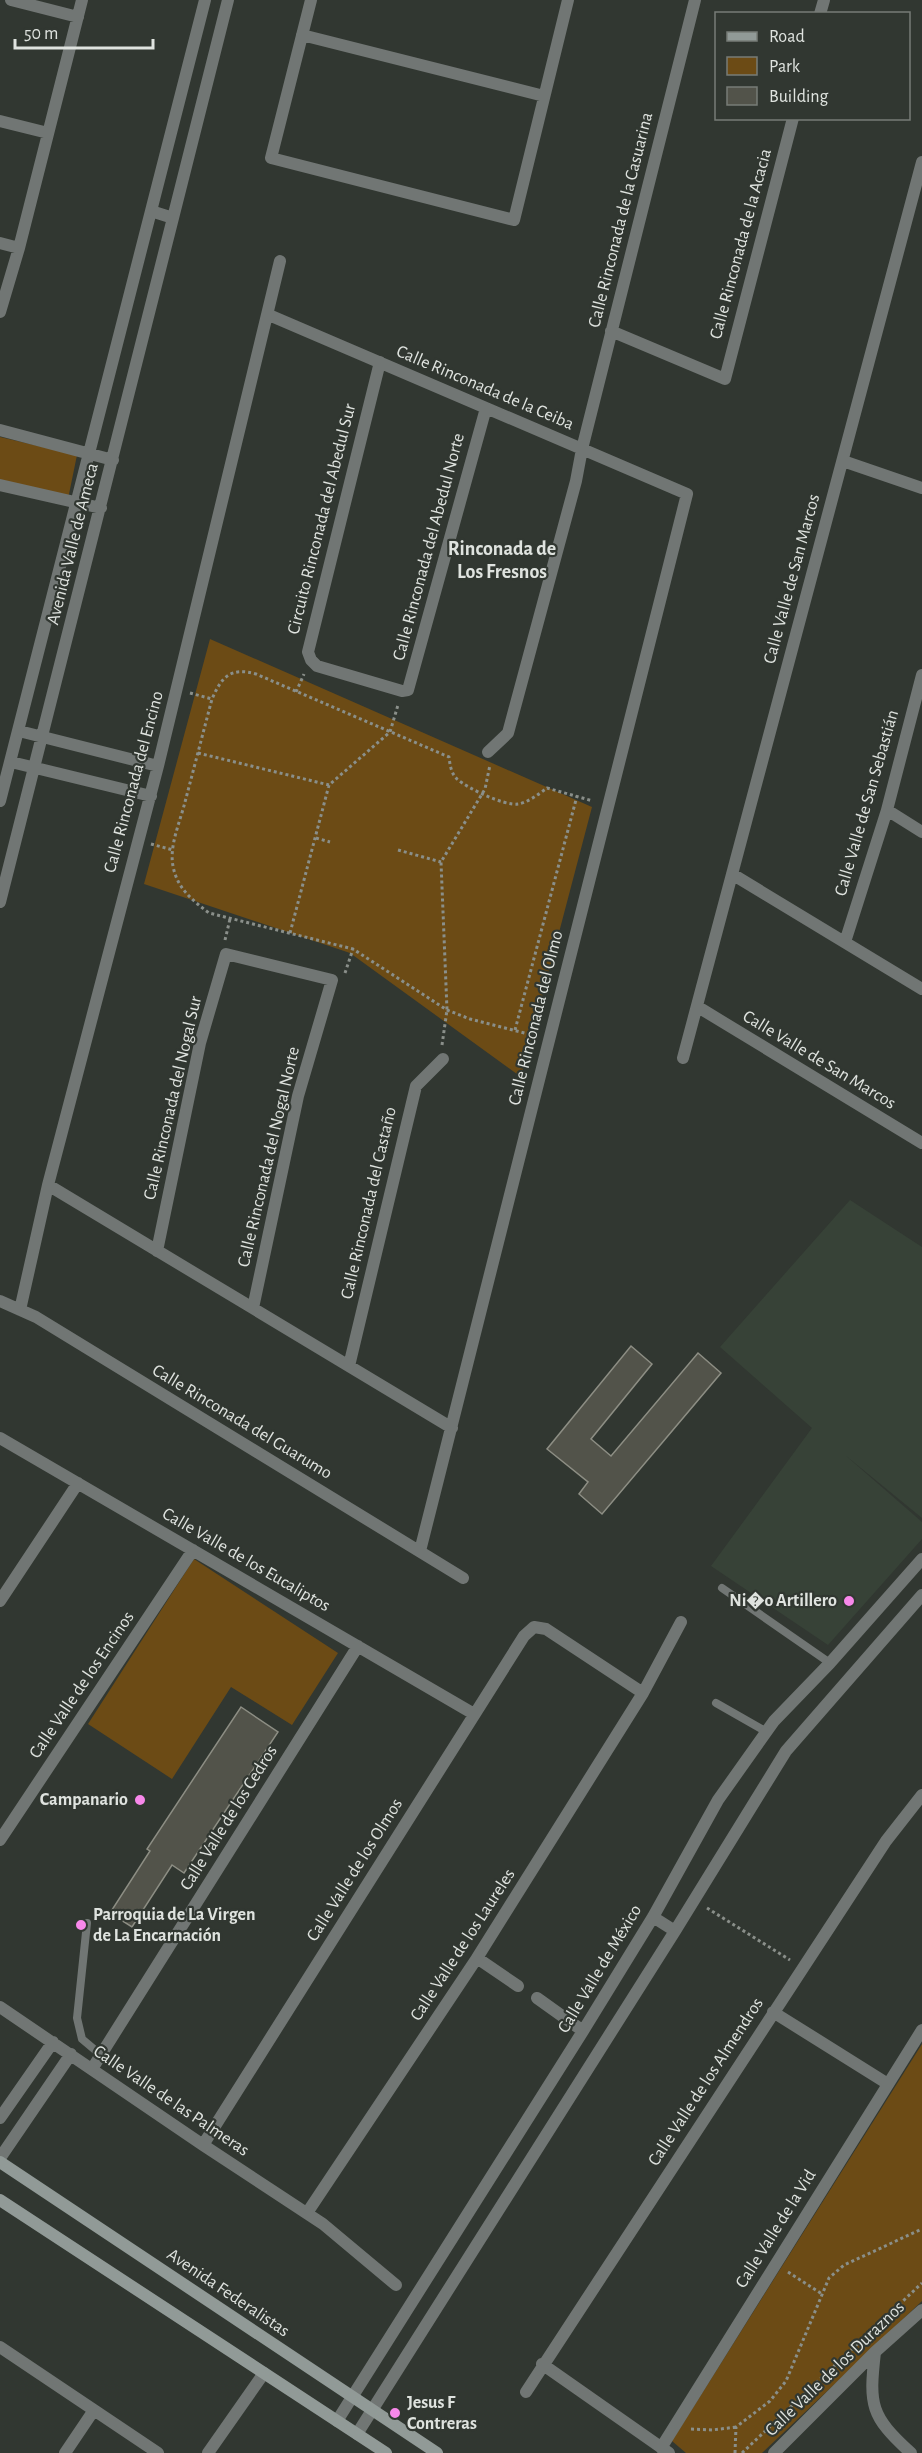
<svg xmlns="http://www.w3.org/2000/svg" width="922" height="2453" viewBox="0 0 922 2453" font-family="'Alegreya Sans',sans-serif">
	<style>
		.built { fill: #374237 }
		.green { fill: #6c4b15 }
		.building { fill: #52534a; stroke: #8d8e84; stroke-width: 1.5 }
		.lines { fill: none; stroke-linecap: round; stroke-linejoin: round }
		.path { stroke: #8a8f8a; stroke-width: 3; stroke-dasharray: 3 3; stroke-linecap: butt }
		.lane { stroke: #717674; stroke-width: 8 }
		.street { stroke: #717674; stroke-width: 12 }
		.secondary { stroke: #919a97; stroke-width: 12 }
		.poi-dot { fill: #f888ea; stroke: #313731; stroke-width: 2 }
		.labels { text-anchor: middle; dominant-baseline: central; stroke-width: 4.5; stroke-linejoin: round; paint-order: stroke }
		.street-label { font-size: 18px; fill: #dfe3df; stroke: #313731 }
		.poi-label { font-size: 18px; font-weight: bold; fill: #dfe3df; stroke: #313731; text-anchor: end }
		.neighbourhood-label { font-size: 20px; font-weight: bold; fill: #dfe3df; stroke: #313731 }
	</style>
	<rect width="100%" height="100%" fill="#313731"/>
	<!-- built -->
	<path class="built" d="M850,1200L922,1247V1518L845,1455L922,1522V1539L828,1645L711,1566L812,1428L720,1347Z"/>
	<!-- green -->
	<path class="green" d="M0,437L77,455L68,499L0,486Z
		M210,639L592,807L521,1077L350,953L144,884Z
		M194,1559L338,1653L292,1725L231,1687L172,1779L88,1724Z
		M922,2044V2301L762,2453H686L672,2441Z"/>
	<!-- building -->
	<path class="building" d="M631,1346L652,1364L591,1439L611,1456L698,1353L721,1373L602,1514L579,1494L588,1482L547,1449Z
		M241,1707L278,1732L184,1873L172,1865L132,1927L110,1913L150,1851L147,1849Z"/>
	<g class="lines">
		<!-- path -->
		<path class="path" d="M296,692L304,674
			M190,693L212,699
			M198,753L329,785
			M316,838L330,842
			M151,844L173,850
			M398,850L441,862
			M290,933L329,785L390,732L398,705
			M225,940L230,919
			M345,973L353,949
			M515,1030L577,796
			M536,1036L470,1019L447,1010L353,949L209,913C192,900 177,888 173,866C169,846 180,822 185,802C194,768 203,733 212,699C222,676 231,667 256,674L449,757C450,765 451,773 457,779C467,788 504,806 518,804C527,803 539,794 547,788L593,801
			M442,1045L447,1010L441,862L485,789L490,765
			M707,1908L790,1960
			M788,2272L822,2294
			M691,2429L712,2430L736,2427
			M735,2453L736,2427L770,2401L786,2381L829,2278L844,2265L922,2229
			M742,2453L922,2283"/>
		<!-- lane -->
		<path class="lane" d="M722,1588L830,1663
			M716,1703L767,1732
			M87,1923L77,2018L82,2039L101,2055"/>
		<!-- street -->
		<path class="street" d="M11,0L78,17
			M311,0L271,158L514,220L568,0
			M820,14L824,0
			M302,35L544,96
			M0,121L48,133
			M173,218L228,0
			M0,243L19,248
			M0,312L19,248L82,0
			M269,315L687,494L420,1551
			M611,331L725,379L793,118
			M380,362L308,652L311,660L317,666L402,691L408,690L486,408
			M0,430L113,460
			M843,461L922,488
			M0,485L101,508
			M19,731L158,766
			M488,752L508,733L576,481L582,449L695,0
			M11,762L151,796
			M0,801L205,0
			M887,810L922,832
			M732,874L922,989
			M0,902L173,218L151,211
			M845,942L887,810L922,675
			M698,1007L922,1143
			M683,1058L922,162
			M48,1185L452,1428
			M157,1251L200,1043L226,954L332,980L298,1096L253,1308
			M0,1301L36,1317L463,1578
			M20,1310L48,1185L158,766L280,261
			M349,1366L416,1086L443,1059
			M0,1438L474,1714
			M0,1601L78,1483
			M0,1840L193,1550
			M653,1917L675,1931
			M477,1958L518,1986
			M537,1998L583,2031
			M0,2007L203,2145L323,2224L396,2285
			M773,2012L888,2084
			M92,2069L358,1646
			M0,2118L53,2042
			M203,2145L524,1636L534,1627L546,1629L643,1693
			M0,2158L71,2054
			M307,2213L477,1958L643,1693L681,1622
			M0,2347L158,2453
			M875,2352C869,2405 870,2416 911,2453
			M542,2364L669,2453
			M526,2392L886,1841L922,1795
			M337,2421L583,2031L653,1917L718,1800L774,1721L830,1663L922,1559
			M357,2434L675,1931L786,1751L922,1595
			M661,2448L922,2030
			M65,2453L94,2410
			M208,2453L264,2373
			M774,2453L875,2352L922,2310"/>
		<!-- secondary -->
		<path class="secondary" d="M0,2162L437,2453
			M0,2200L386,2453"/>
	</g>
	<!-- markers -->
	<g class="poi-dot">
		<circle cx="849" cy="1601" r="6"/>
		<circle cx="140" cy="1800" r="6"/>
		<circle cx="81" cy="1925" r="6"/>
		<circle cx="395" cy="2413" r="6"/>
	</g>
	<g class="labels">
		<!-- street labels -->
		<g class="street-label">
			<text transform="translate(621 220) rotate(-76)">Calle Rinconada de la Casuarina</text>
			<text transform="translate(741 244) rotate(-75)">Calle Rinconada de la Acacia</text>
			<text transform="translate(485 388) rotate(23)">Calle Rinconada de la Ceiba</text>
			<text transform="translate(322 519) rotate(-76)">Circuito Rinconada del Abedul Sur</text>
			<text transform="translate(73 544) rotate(-76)">Avenida Valle de Ameca</text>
			<text transform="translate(429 547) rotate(-75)">Calle Rinconada del Abedul Norte</text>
			<text transform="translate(792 579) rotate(-75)">Calle Valle de San Marcos</text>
			<text transform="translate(134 782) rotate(-75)">Calle Rinconada del Encino</text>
			<text transform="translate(867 803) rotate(-74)">Calle Valle de San Sebastián</text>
			<text transform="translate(536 1018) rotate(-76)">Calle Rinconada del Olmo</text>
			<text transform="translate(819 1060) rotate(31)">Calle Valle de San Marcos</text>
			<text transform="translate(173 1098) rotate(-77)">Calle Rinconada del Nogal Sur</text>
			<text transform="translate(269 1157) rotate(-77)">Calle Rinconada del Nogal Norte</text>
			<text transform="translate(369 1203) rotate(-77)">Calle Rinconada del Castaño</text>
			<text transform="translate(242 1422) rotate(31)">Calle Rinconada del Guarumo</text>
			<text transform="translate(246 1560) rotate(30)">Calle Valle de los Eucaliptos</text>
			<text transform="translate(82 1685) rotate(-56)">Calle Valle de los Encinos</text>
			<text transform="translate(229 1818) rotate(-58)">Calle Valle de los Cedros</text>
			<text transform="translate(355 1870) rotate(-58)">Calle Valle de los Olmos</text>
			<text transform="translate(463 1945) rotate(-57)">Calle Valle de los Laureles</text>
			<text transform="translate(600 1969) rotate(-59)">Calle Valle de México</text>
			<text transform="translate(706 2082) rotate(-57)">Calle Valle de los Almendros</text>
			<text transform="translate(171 2101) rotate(34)">Calle Valle de las Palmeras</text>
			<text transform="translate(776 2229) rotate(-58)">Calle Valle de la Vid</text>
			<text transform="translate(228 2293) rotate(34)">Avenida Federalistas</text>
			<text transform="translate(835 2369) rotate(-44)">Calle Valle de los Duraznos</text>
		</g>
		<!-- poi labels -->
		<g class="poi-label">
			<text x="837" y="1601">Ni�o Artillero</text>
			<text x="128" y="1800">Campanario</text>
			<text x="93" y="1915" text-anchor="start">Parroquia de La Virgen<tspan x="93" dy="21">de La Encarnación</tspan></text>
			<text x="407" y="2403" text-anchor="start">Jesus F<tspan x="407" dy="21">Contreras</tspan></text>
		</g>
		<!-- neighbourhood labels -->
		<g class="neighbourhood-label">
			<text x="502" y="549">Rinconada de<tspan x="502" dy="23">Los Fresnos</tspan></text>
		</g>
	</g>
	<!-- legend -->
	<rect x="715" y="12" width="195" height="108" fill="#313731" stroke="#777c77" stroke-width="1.5"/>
	<rect x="727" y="32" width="30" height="9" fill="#919a97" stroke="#777c77" stroke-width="1.5"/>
	<text x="769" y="42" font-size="18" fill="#dfe3df">Road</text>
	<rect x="727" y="57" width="30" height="18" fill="#6c4b15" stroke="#777c77" stroke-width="1.5"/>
	<text x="769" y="72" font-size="18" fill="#dfe3df">Park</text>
	<rect x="727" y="87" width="30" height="18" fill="#52534a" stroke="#777c77" stroke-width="1.5"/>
	<text x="769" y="102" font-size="18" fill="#dfe3df">Building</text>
	<!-- scale -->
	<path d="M15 39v9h138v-9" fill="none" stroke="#dfe3df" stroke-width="3"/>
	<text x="24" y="39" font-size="18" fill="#dfe3df" stroke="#313731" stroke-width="4.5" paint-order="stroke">50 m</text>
</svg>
